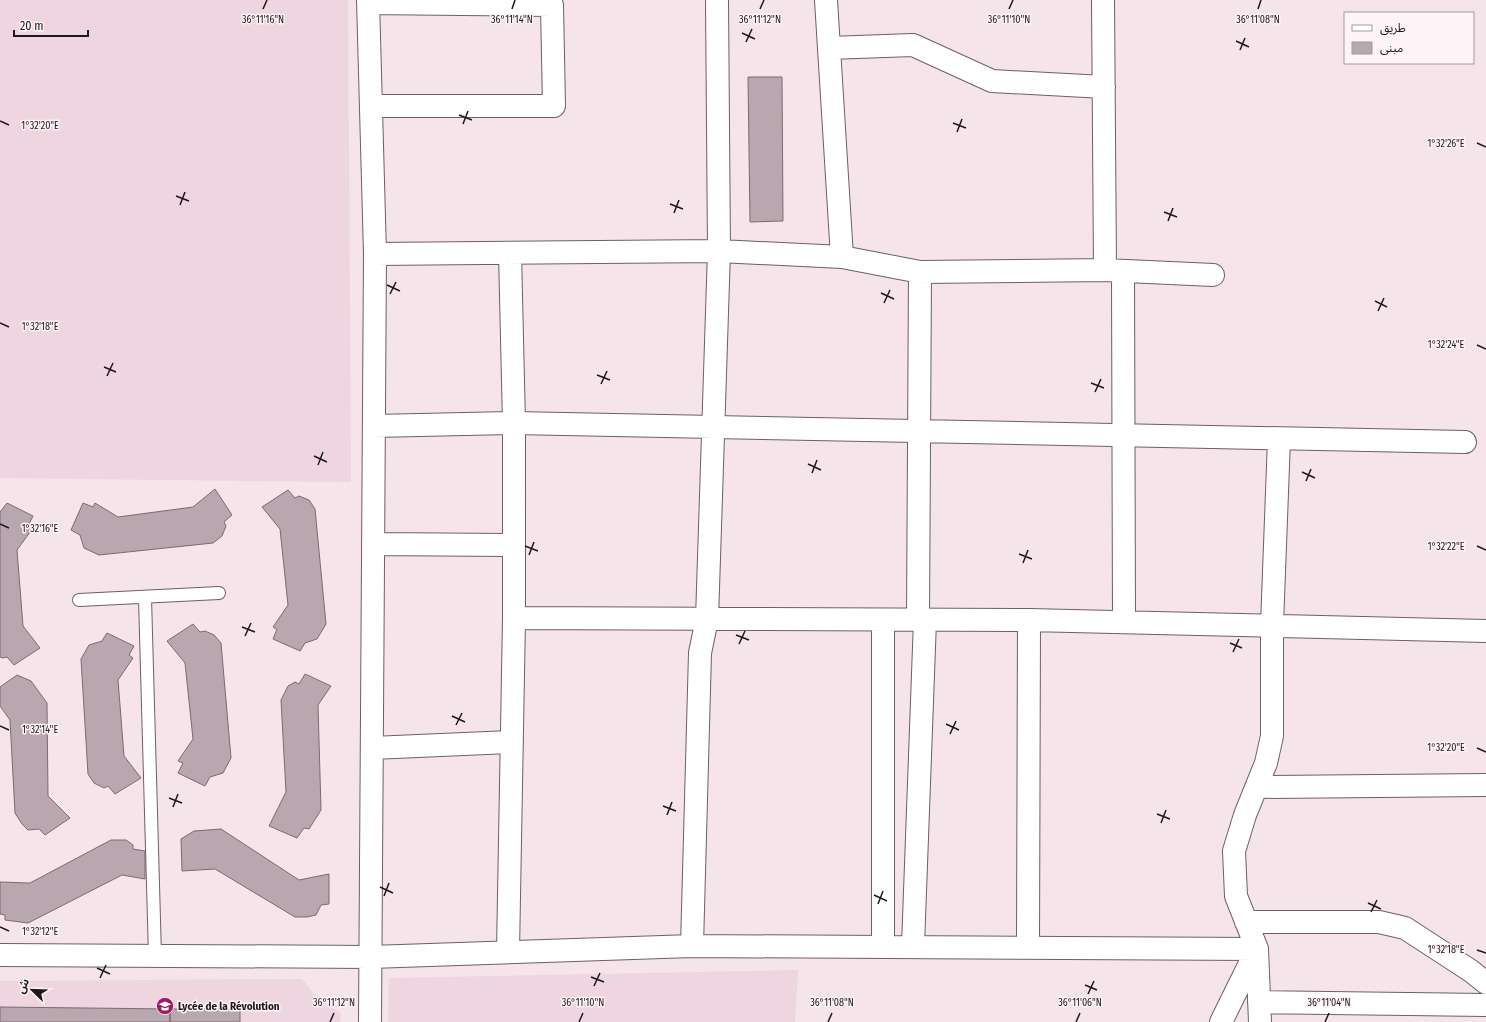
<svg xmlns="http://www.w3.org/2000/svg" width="1486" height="1022" viewBox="0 0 1486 1022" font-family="'Fira Sans Condensed','Noto Sans Arabic',sans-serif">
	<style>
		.built { fill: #eed5df }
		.building { fill: #b8a7ae; stroke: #7a6b71 }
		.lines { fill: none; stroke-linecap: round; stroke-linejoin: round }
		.service-casing { stroke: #6e5f65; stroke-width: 14 }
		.minor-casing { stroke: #6e5f65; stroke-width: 24 }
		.service { stroke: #fff; stroke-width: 12 }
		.minor { stroke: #fff; stroke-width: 22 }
		.ticks { fill: none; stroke: #1e181b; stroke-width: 1.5 }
		.labels { text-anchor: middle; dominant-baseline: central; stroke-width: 3; stroke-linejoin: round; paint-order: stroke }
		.poi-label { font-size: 11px; font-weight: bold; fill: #1e181b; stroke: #fef3f7; text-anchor: start }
		.ticks-label { font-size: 10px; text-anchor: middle; fill: #1e181b; stroke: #fef3f7; stroke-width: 3; stroke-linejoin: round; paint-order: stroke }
	</style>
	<rect width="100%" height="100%" fill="#f5e4ea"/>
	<!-- built -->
	<path class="built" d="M0,0H348L351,482L0,478Z
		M798,970L795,1022H388L389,978Z
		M302,979L319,1000L341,1013L340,1022H0V981Z"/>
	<!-- building -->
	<path class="building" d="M748,77H782L783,221L750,222Z
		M215,489L232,515L224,522L226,526L222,536L213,543L99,555L84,548L80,535L71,530L83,503L93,507L95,503L118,517L193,507Z
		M288,490L295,498L299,496L309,500L315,509L326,624L317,639L305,643L300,651L273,639L277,629L273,627L288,605L280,529L262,507Z
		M7,503L33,516L28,526L33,528L17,550L23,626L40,648L14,665L7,657L3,658L0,657V512Z
		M193,624L200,632L205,631L214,635L221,643L231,758L223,773L210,777L205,786L178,773L183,763L178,761L193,739L185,663L167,641Z
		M107,633L134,646L129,655L133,658L118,680L124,756L141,778L115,794L108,786L104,788L94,783L88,774L81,659L89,645L102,641Z
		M305,674L331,686L318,705L321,810L309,829L304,828L297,838L269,826L286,792L281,700L288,686L295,682L299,684Z
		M17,675L31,681L47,703L48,796L70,818L45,835L39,829L28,830L22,824L15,813L10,720L0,706V687Z
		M221,829L299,880L329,874V904L321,905L316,915L307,917H295L215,869L182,871L181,839L194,831Z
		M111,840H126L133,845V849L145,851V879L122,875L28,923L5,920V915L0,914V882L30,883Z
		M0,1007L170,1009V1022H0Z
		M170,1009H240V1022H170Z"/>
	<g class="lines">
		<defs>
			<path id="service" d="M145,598L155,956
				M79,600L219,593"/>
			<path id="minor" d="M368,0L375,254L370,1022
				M826,0L842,257
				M1103,0L1105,270
				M368,3L552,5L554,106H371
				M829,48L913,45L992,81L1104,87
				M375,254L719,251L842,257L920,272L1105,270L1213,275
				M1123,271L1124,621
				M374,426L514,423L1465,442
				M373,544L514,545
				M514,618L1029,620L1486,631
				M918,620L920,272
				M372,748L512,742
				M1257,787L1486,785
				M1246,922H1379L1405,928L1471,971L1486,983
				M692,946L700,653L707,619L719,251L717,0
				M913,946L925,620
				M883,947V620
				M1028,948L1029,620
				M508,952L514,618V423L510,253
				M0,955L371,957L692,946L1257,949L1221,1022
				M1259,1002L1486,1005
				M1260,1022L1257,949L1236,896L1234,851L1245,815L1266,763L1272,736V625L1279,439"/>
		</defs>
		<!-- service casing -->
		<use href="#service" class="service-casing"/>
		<!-- minor casing -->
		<use href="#minor" class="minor-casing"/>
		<!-- service -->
		<use href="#service" class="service"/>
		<!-- minor -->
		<use href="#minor" class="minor"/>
	</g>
	<!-- ticks -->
	<path class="ticks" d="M263,9L267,0M512,9L515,0M760,9L764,0M1009,9L1013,0M1258,9L1261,0M742,33L755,39M1236,41L1249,47M746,42L752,29M1240,50L1245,38M459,115L472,120M0,121L9,125M953,123L966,128M463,124L468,111M957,132L962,119M1477,143L1486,147M176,196L189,201M670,204L683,209M180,205L185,192M1164,212L1177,217M674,213L679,200M1168,221L1173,208M387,285L400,291M881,293L894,299M390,294L396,282M1375,301L1387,307M884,303L890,290M1378,311L1384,298M0,323L9,327M1477,345L1486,349M104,367L116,372M597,375L610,380M107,376L113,363M1091,383L1104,388M601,384L607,371M1095,392L1101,379M314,456L327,462M808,464L821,470M318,465L323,452M1302,472L1315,478M812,473L817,460M1306,481L1311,469M0,524L9,528M525,546L538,551M1477,546L1486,550M1019,554L1032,559M529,555L534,542M1023,563L1028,550M242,627L255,632M736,635L749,640M245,636L251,623M1230,643L1242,648M739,644L745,631M1233,652L1239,639M452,716L465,722M946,724L959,730M456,725L462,713M0,726L9,730M950,734L956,721M1477,748L1486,752M169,798L182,803M663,806L676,811M173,807L178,794M1157,814L1170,819M667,815L672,802M1161,823L1166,810M380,887L393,893M874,895L887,901M384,896L389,883M1368,903L1381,909M878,904L883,891M1371,912L1377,900M0,927L9,931M1477,950L1486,953M97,968L110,974M591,977L604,982M100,978L106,965M1085,985L1097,990M594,986L600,973M1088,994L1094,981M330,1022L334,1013M579,1022L583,1013M828,1022L832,1013M1076,1022L1080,1013M1325,1022L1329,1013"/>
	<!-- icons -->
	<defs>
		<symbol id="school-disc" viewBox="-11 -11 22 22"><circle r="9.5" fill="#9f1865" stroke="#fef3f7"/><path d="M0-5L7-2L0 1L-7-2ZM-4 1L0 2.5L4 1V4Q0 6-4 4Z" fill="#fff"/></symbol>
	</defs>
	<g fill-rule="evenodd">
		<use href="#school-disc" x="155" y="996" width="20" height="20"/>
	</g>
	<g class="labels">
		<!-- poi labels -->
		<g class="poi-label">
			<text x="178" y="1006">Lycée de la Révolution</text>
		</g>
	</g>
	<g class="ticks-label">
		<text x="263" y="23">36°11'16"N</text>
		<text x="512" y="23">36°11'14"N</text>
		<text x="760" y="23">36°11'12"N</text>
		<text x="1009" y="23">36°11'10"N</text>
		<text x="1258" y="23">36°11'08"N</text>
		<text x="40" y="129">1°32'20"E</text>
		<text x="1446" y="147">1°32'26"E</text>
		<text x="40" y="330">1°32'18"E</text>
		<text x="1446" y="348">1°32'24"E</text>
		<text x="40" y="532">1°32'16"E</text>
		<text x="1446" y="550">1°32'22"E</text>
		<text x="40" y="733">1°32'14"E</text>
		<text x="1446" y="751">1°32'20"E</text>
		<text x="40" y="935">1°32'12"E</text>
		<text x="1446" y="953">1°32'18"E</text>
		<text x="334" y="1006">36°11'12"N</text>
		<text x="583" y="1006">36°11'10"N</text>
		<text x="832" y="1006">36°11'08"N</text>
		<text x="1080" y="1006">36°11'06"N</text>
		<text x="1329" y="1006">36°11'04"N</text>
	</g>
	<!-- legend -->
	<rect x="1344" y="12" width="130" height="52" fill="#fef3f7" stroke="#a49b9f"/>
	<rect x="1352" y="25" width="20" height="6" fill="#ffffff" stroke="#a49b9f"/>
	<text x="1380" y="32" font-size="12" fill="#1e181b">طريق</text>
	<rect x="1352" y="42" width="20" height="12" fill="#b8a7ae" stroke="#a49b9f"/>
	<text x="1380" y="52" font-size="12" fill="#1e181b">مبنى</text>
	<!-- north arrow -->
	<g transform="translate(32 990) rotate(293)" stroke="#fef3f7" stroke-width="3" paint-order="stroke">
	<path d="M0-3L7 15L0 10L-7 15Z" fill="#1e181b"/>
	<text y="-6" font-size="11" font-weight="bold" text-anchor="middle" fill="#1e181b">ش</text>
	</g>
	<!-- scale -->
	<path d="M14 30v6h74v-6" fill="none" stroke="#1e181b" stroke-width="2"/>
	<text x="20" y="30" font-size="12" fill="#1e181b" stroke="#fef3f7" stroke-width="3" paint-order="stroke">20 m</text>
</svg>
